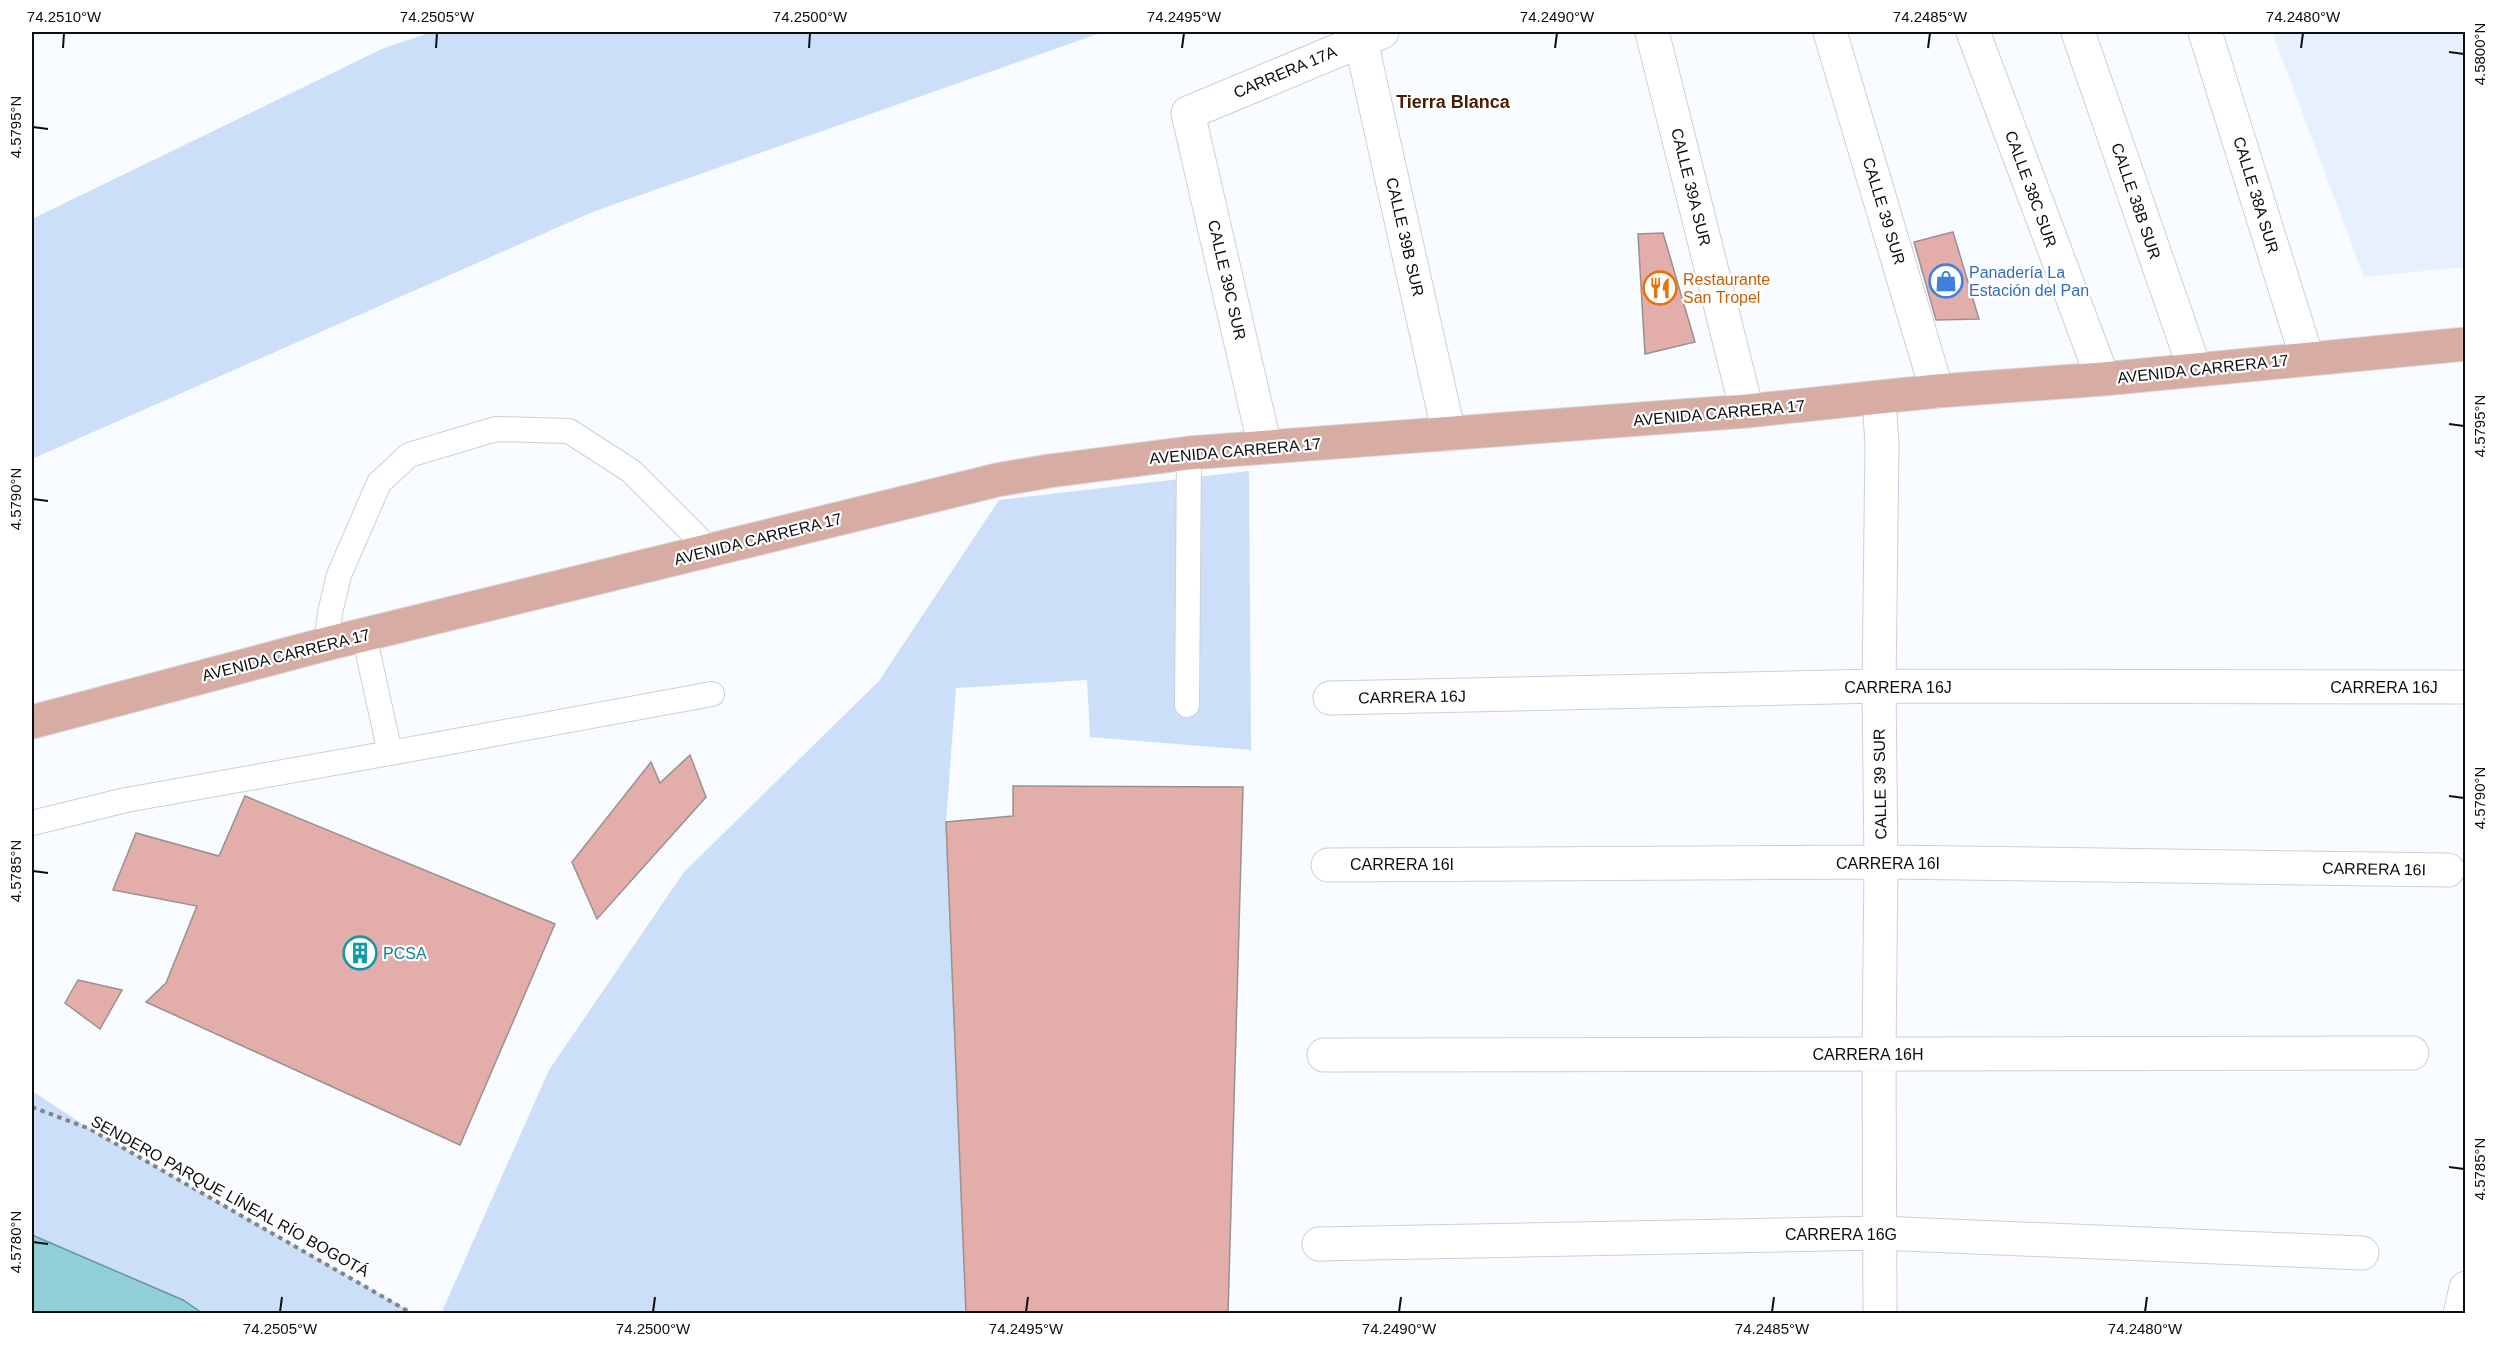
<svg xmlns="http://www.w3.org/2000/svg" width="2497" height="1345" viewBox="0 0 2497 1345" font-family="Arial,sans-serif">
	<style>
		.built { fill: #e7f0fd }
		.green { fill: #ccdff9 }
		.water { fill: #90cfd6; stroke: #68959b; stroke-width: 1.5 }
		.building { fill: #e3adaa; stroke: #999090; stroke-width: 1.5 }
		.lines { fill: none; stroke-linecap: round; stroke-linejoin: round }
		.lane-casing { stroke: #cbd0d6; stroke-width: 26 }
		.street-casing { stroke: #cbd0d6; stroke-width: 35 }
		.primary-casing { stroke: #d8d8d9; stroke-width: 35 }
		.path { stroke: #818386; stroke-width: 4; stroke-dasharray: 4.5 4.5; stroke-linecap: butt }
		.lane { stroke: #fff; stroke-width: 24 }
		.street { stroke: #fff; stroke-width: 33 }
		.primary { stroke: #d7aca3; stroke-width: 33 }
		.ticks { fill: none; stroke: #0c0e10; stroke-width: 2 }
		.labels { text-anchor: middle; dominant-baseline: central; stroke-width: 4.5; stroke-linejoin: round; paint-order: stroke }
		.street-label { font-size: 16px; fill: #0c0e10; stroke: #fff }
		.shop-label { font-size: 16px; fill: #366cbe; stroke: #fff; text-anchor: start }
		.food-label { font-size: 16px; fill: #c56008; stroke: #fff; text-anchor: start }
		.culture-label { font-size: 16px; fill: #0d838f; stroke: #fff; text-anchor: start }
		.neighbourhood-label { font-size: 18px; font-weight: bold; fill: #4a1c01; stroke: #fff }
		.neatline { fill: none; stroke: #0c0e10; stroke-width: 2 }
		.ticks-label { font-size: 15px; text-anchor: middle; fill: #0c0e10 }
	</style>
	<rect width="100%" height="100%" fill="#f8fbff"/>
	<!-- built -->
	<path class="built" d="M2272,32H2465V267L2364,277Z"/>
	<!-- green -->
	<path class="green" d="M432,32H1103L595,211L32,459V219L384,48Z
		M1249,471L1251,750L1090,737L1087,680L956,688L946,822L966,1313L441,1314L549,1070L684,872L879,681L999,500Z
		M32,1091L90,1129L413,1313H202L183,1300L32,1235Z"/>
	<!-- water -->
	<path class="water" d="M32,1235L183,1300L202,1313H32Z"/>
	<!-- building -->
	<path class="building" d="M1953,232L1979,319L1936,320L1914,242Z
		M1663,233L1695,342L1645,354L1638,234Z
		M690,755L706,797L597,919L572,862L651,762L660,783Z
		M1013,786L1243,787L1228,1314H966L946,822L1013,816Z
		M245,796L555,924L460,1145L146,1002L166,983L197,906L113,890L136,833L219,856Z
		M78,980L122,990L100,1029L65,1003Z"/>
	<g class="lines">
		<defs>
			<path id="lane" d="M326,644L330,613L339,575L379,483L409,455L496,429L569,431L631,471L711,551
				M1187,705L1189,453
				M390,753L712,694
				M32,823L126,800L390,753L364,635"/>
			<path id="street" d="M1652,32L1747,411
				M1830,32L1937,391
				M1973,32L2103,379
				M2078,32L2195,370
				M2205,32L2307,358
				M1361,41L1449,434
				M1879,398L1882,444L1879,686L1881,863L1879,1054L1880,1314
				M1265,447L1188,113L1382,32
				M1330,698L1879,686L2466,687
				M1328,865L1888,862L2448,870
				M1324,1055L2412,1053
				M1319,1244L1879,1233L2362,1253
				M2460,1314L2466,1288"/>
			<path id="primary" d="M32,722L326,644L997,480L1049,471L1189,453L1747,411L1937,391L2103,379L2466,344"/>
		</defs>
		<!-- lane casing -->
		<use href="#lane" class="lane-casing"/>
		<!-- street casing -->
		<use href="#street" class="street-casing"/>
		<!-- primary casing -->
		<use href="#primary" class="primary-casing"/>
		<!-- path -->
		<path class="path" d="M32,1107L90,1129L413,1314"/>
		<!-- lane -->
		<use href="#lane" class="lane"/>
		<!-- street -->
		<use href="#street" class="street"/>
		<!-- primary -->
		<use href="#primary" class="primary"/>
	</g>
	<!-- ticks -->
	<path class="ticks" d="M63,48L64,33M436,48L437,33M809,48L810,33M1182,48L1184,33M1555,48L1557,33M1928,48L1930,33M2301,48L2303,33M2449,52L2464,54M33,127L48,129M2449,424L2464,426M33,499L48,501M2449,796L2464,798M33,871L48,873M2449,1167L2464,1169M33,1242L48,1244M280,1312L282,1297M653,1312L655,1297M1026,1312L1028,1297M1399,1312L1401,1297M1772,1312L1774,1297M2145,1312L2147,1297"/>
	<!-- icons -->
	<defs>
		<symbol id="shop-ring" viewBox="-11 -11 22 22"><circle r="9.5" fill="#fff" stroke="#3f7fe0" stroke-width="1.5"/><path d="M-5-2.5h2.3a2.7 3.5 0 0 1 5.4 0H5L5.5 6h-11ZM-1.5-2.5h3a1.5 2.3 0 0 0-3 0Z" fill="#3f7fe0"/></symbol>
		<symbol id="restaurant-ring" viewBox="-11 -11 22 22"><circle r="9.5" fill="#fff" stroke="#e8710a" stroke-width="1.5"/><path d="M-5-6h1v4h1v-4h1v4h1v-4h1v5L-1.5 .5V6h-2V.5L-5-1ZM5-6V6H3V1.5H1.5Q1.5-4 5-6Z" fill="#e8710a"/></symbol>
		<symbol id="building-ring" viewBox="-11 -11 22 22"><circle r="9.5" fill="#fff" stroke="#0f9aa8" stroke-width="1.5"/><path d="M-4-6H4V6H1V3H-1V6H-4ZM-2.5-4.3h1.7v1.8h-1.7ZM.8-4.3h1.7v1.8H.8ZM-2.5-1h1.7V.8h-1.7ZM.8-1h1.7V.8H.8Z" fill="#0f9aa8"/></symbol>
	</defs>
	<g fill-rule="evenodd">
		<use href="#shop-ring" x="1927" y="262" width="38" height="38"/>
		<use href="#restaurant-ring" x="1641" y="269" width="38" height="38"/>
		<use href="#building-ring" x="341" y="934" width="38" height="38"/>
	</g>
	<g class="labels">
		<!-- street labels -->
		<g class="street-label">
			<text transform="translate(1285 72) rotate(-23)">CARRERA 17A</text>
			<text transform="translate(1691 187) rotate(76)">CALLE 39A SUR</text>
			<text transform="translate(2031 189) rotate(70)">CALLE 38C SUR</text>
			<text transform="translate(2256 195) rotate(73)">CALLE 38A SUR</text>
			<text transform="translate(2136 201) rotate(71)">CALLE 38B SUR</text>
			<text transform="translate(1884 211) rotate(73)">CALLE 39 SUR</text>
			<text transform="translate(1405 237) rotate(77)">CALLE 39B SUR</text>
			<text transform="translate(1227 280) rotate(77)">CALLE 39C SUR</text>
			<text transform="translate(2203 369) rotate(-6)">AVENIDA CARRERA 17</text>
			<text transform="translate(1719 413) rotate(-5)">AVENIDA CARRERA 17</text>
			<text transform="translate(1235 451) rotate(-5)">AVENIDA CARRERA 17</text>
			<text transform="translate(758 539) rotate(-14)">AVENIDA CARRERA 17</text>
			<text transform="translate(286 655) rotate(-14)">AVENIDA CARRERA 17</text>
			<text x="1898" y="687">CARRERA 16J</text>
			<text x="2384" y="687">CARRERA 16J</text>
			<text transform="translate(1412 697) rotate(-1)">CARRERA 16J</text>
			<text transform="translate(1880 784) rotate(-91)">CALLE 39 SUR</text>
			<text x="1888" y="863">CARRERA 16I</text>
			<text x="1402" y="864">CARRERA 16I</text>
			<text transform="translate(2374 869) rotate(1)">CARRERA 16I</text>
			<text x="1868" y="1054">CARRERA 16H</text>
			<text transform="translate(230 1196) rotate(29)">SENDERO PARQUE LÍNEAL RÍO BOGOTÁ</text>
			<text x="1841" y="1234">CARRERA 16G</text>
		</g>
		<!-- shop labels -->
		<g class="shop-label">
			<text x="1969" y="272">Panadería La<tspan x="1969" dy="18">Estación del Pan</tspan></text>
		</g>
		<!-- food labels -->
		<g class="food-label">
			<text x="1683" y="279">Restaurante<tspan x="1683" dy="18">San Tropel</tspan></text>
		</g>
		<!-- culture labels -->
		<g class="culture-label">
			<text x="383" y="953">PCSA</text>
		</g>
		<!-- neighbourhood labels -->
		<g class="neighbourhood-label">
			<text x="1453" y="102">Tierra Blanca</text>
		</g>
	</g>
	<!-- border -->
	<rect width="2497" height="1345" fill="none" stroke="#ffffff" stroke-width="66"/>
	<rect x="33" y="33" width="2431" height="1279" class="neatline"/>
	<g class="ticks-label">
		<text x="64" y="22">74.2510°W</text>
		<text x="437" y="22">74.2505°W</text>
		<text x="810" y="22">74.2500°W</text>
		<text x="1184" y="22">74.2495°W</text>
		<text x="1557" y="22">74.2490°W</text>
		<text x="1930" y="22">74.2485°W</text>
		<text x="2303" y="22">74.2480°W</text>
		<text transform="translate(2480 54) rotate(-90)" y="5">4.5800°N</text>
		<text transform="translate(16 127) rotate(-90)" y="5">4.5795°N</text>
		<text transform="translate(2480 426) rotate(-90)" y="5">4.5795°N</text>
		<text transform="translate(16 499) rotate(-90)" y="5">4.5790°N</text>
		<text transform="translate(2480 798) rotate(-90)" y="5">4.5790°N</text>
		<text transform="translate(16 871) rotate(-90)" y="5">4.5785°N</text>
		<text transform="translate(2480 1169) rotate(-90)" y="5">4.5785°N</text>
		<text transform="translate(16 1242) rotate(-90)" y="5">4.5780°N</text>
		<text x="280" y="1334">74.2505°W</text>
		<text x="653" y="1334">74.2500°W</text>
		<text x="1026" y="1334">74.2495°W</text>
		<text x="1399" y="1334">74.2490°W</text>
		<text x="1772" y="1334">74.2485°W</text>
		<text x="2145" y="1334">74.2480°W</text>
	</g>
</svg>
